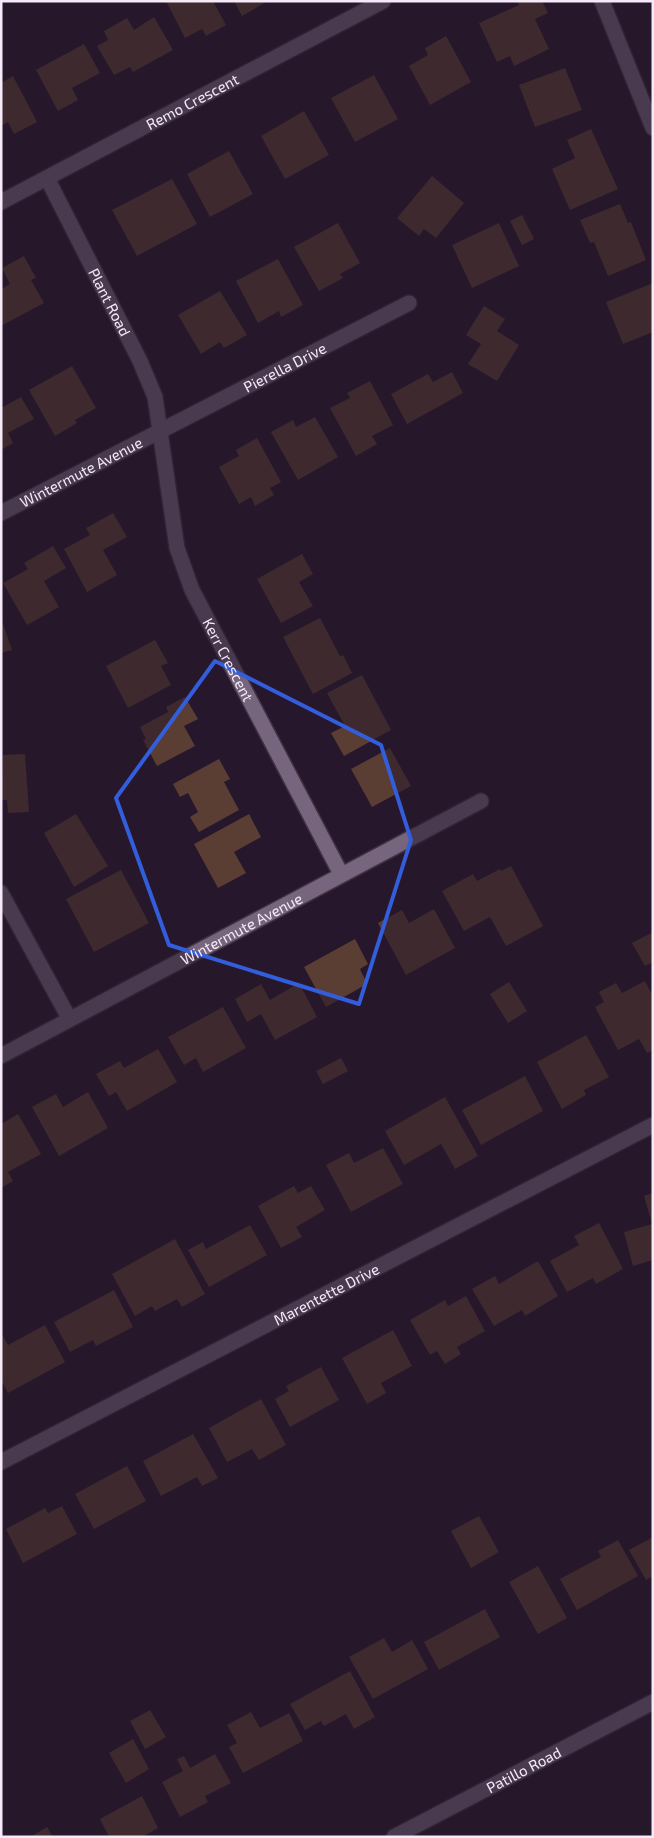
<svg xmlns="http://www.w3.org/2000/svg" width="654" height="1838" viewBox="0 0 654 1838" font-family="'Exo 2',sans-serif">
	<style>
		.building { fill: #5b3e33 }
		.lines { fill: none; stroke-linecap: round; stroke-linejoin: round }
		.minor-casing { stroke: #3e3142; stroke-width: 18 }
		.minor { stroke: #77647d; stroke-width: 15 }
		.marked { fill: none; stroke: #335edb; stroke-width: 4; stroke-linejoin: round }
		.labels { text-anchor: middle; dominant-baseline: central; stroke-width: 4; stroke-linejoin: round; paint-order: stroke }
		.street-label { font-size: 15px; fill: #f5eaf8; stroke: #0c060e }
	</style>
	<rect width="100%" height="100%" fill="#27172c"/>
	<!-- building -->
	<path class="building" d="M166,1H213L226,25L206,36L202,29L185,38Z
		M234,1H268L242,16Z
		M517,1H542L548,13L535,19L549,49L514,66L510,56L497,62L479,23L519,5Z
		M154,17L173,50L133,72L130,67L114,75L97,46L108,40L104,31L127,18L134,30Z
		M446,36L471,82L430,105L409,66L428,55L425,48Z
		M84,44L100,73L72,88L78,100L58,111L36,70Z
		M565,68L582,110L535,127L519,85Z
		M374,75L398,119L355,142L331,98Z
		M13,76L37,122L14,134L8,122L1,126V83Z
		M304,111L329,155L285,179L261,136Z
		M591,129L618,189L570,210L552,169L575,158L567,140Z
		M229,151L253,194L210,217L187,174Z
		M432,176L464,203L436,238L424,229L419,236L397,218Z
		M172,179L197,224L137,256L112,210Z
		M620,204L628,223L631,222L646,260L608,276L594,242L590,243L580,220Z
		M522,215L534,239L522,245L510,221Z
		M338,223L360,263L340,274L343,278L319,291L294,247Z
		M499,223L519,266L472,288L452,245Z
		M24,256L36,278L31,280L44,303L1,326V289L10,284L2,268Z
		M278,259L303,305L281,317L279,311L258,323L236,281Z
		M653,283V332L623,344L606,302Z
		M220,291L247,335L224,348L220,342L201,354L178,315Z
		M484,306L505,319L497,331L519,345L497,381L468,364L481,344L466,335Z
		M72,366L96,408L75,420L77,423L55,436L29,390Z
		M452,372L463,393L407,424L391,394L428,374L433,382Z
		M370,381L393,425L372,436L377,444L356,456L330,408L350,398L347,393Z
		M21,397L34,419L8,433L13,443L1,450V408Z
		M315,417L338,457L298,480L271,432L293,420L296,427Z
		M257,438L281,482L270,488L274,495L255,506L251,497L239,504L219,467L239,456L236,450Z
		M113,513L127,537L103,550L117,575L87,592L64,549L90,535L86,528Z
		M53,546L66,568L44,581L59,607L27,625L3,583L28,569L24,563Z
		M302,554L313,574L299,582L313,606L281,623L257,579Z
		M1,618L12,650L1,653Z
		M320,618L340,656L343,655L352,673L313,694L283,637Z
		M155,640L168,663L161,666L171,685L128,708L106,666Z
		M362,675L391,730L344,756L331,733L345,726L327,693Z
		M185,697L198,719L184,726L195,746L157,766L143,740L146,739L140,727L168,712L166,707Z
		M390,748L411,786L372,807L351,769Z
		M25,754L29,812L8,813L7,800H1L3,755Z
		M219,759L230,779L224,782L239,810L199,832L190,817L198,812L188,793L180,797L173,784Z
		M76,814L108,866L74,887L44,833Z
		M249,814L261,837L234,852L246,873L218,888L194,844Z
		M511,866L543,926L506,946L490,917L464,931L442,891L473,874L477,881L500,869L501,871Z
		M121,870L149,923L94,952L66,899Z
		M434,909L455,948L406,975L378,923L402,910L409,923Z
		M653,932V962L645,966L632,943Z
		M355,939L368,964L360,969L367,984L326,1007L304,967Z
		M645,981L653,996V1050L647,1053L639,1039L618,1050L595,1007L604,1002L599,992L616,983L622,993Z
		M509,982L527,1011L508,1023L490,994Z
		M299,983L317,1017L275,1040L261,1014L247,1022L235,999L261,984L270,1000Z
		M223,1007L246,1048L203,1072L196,1058L184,1065L168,1037Z
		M586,1035L609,1077L584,1090L586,1095L562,1109L537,1062Z
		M158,1049L177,1082L127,1111L116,1092L109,1096L96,1074L120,1061L124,1068Z
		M341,1058L348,1071L323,1084L316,1071Z
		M525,1076L543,1111L481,1145L462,1110Z
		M88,1092L108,1128L59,1156L32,1107L56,1094L63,1107Z
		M445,1097L478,1156L455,1169L441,1144L404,1165L385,1131Z
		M18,1114L41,1154L8,1172L13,1181L1,1188V1124Z
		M383,1148L403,1184L351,1212L326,1165L349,1153L354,1163Z
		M294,1186L298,1193L311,1186L325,1210L296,1227L302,1237L281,1248L258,1206Z
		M653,1193V1260L633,1266L624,1232L652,1224L644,1196Z
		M599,1223L623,1269L596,1284L593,1278L567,1292L550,1261L579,1245L574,1236Z
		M250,1225L267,1255L209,1287L188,1250L203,1242L206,1249Z
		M175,1239L205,1294L182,1307L177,1299L155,1311L152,1306L135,1316L112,1274Z
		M538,1261L558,1296L525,1316L522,1310L494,1326L472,1289L495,1276L499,1284Z
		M114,1290L133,1327L96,1346L93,1340L70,1352L54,1322Z
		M466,1296L485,1331L457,1347L461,1354L445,1364L437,1351L430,1355L410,1320L445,1300L448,1306Z
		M45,1325L65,1362L8,1393L1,1380V1337L3,1336L8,1345Z
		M393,1330L412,1366L381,1383L386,1393L367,1404L342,1358Z
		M321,1367L339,1400L290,1427L275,1399L289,1391L286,1386Z
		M261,1399L286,1445L259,1460L252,1449L227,1462L209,1428Z
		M193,1434L218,1478L202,1486L197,1477L161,1496L143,1461Z
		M127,1466L146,1501L94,1529L75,1494Z
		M62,1506L77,1534L23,1563L6,1529L45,1508L48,1513Z
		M479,1516L499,1552L471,1568L451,1531Z
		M653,1537V1576L646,1580L629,1550Z
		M618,1540L638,1576L577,1610L560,1579L601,1557L598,1551Z
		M538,1566L567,1618L538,1634L509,1582Z
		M485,1609L500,1637L439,1670L424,1642Z
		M384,1638L392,1652L412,1640L428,1669L373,1699L349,1657Z
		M350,1671L375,1717L354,1729L346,1714L324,1726L321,1721L305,1730L290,1704Z
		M150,1710L166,1737L145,1749L130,1721Z
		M251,1712L260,1728L289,1713L303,1741L243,1773L229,1747L237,1743L227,1725Z
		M133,1739L149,1769L126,1783L109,1753Z
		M215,1754L231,1783L205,1796L208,1802L180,1817L162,1782L183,1771L177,1759L184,1756L190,1768Z
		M142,1796L158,1828L142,1837H109L100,1819Z
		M47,1827L53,1837H30Z"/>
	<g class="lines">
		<defs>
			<g id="minor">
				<path d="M602,1L653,128"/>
				<path id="s1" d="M47,178L140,361L155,397L177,548L192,590L341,874"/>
				<path id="s2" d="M1,202L383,1"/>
				<path id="s3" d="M1,513L409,303"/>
				<path d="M1,893L69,1018"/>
				<path id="s4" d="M1,1056L481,801"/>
				<path id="s5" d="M1,1462L653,1125"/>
				<path id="s6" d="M394,1837L653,1702"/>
			</g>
		</defs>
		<!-- minor casing -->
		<use href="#minor" class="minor-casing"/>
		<!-- minor -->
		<use href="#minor" class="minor"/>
	</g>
	<!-- marked area -->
	<path d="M0 0H654V1838H0ZM215,661L381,745L411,840L359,1004L169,945L116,798Z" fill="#27172c" fill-opacity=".55" fill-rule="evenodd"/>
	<path class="marked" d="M215,661L381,745L411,840L359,1004L169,945L116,798Z"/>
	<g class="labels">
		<!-- street labels -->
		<g class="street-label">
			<text stroke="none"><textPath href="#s2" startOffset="216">Remo Crescent</textPath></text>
			<text stroke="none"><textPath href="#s1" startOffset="139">Plant Road</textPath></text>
			<text stroke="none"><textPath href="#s3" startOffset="319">Pierella Drive</textPath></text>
			<text stroke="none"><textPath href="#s3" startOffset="90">Wintermute Avenue</textPath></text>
			<text stroke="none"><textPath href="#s1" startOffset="520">Kerr Crescent</textPath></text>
			<text stroke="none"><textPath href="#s4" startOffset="272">Wintermute Avenue</textPath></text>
			<text stroke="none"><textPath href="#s5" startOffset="366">Marentette Drive</textPath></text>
			<text stroke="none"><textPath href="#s6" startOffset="146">Patillo Road</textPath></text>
		</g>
	</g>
	<!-- border -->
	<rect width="654" height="1838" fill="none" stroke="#f5eaf8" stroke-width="5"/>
</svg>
